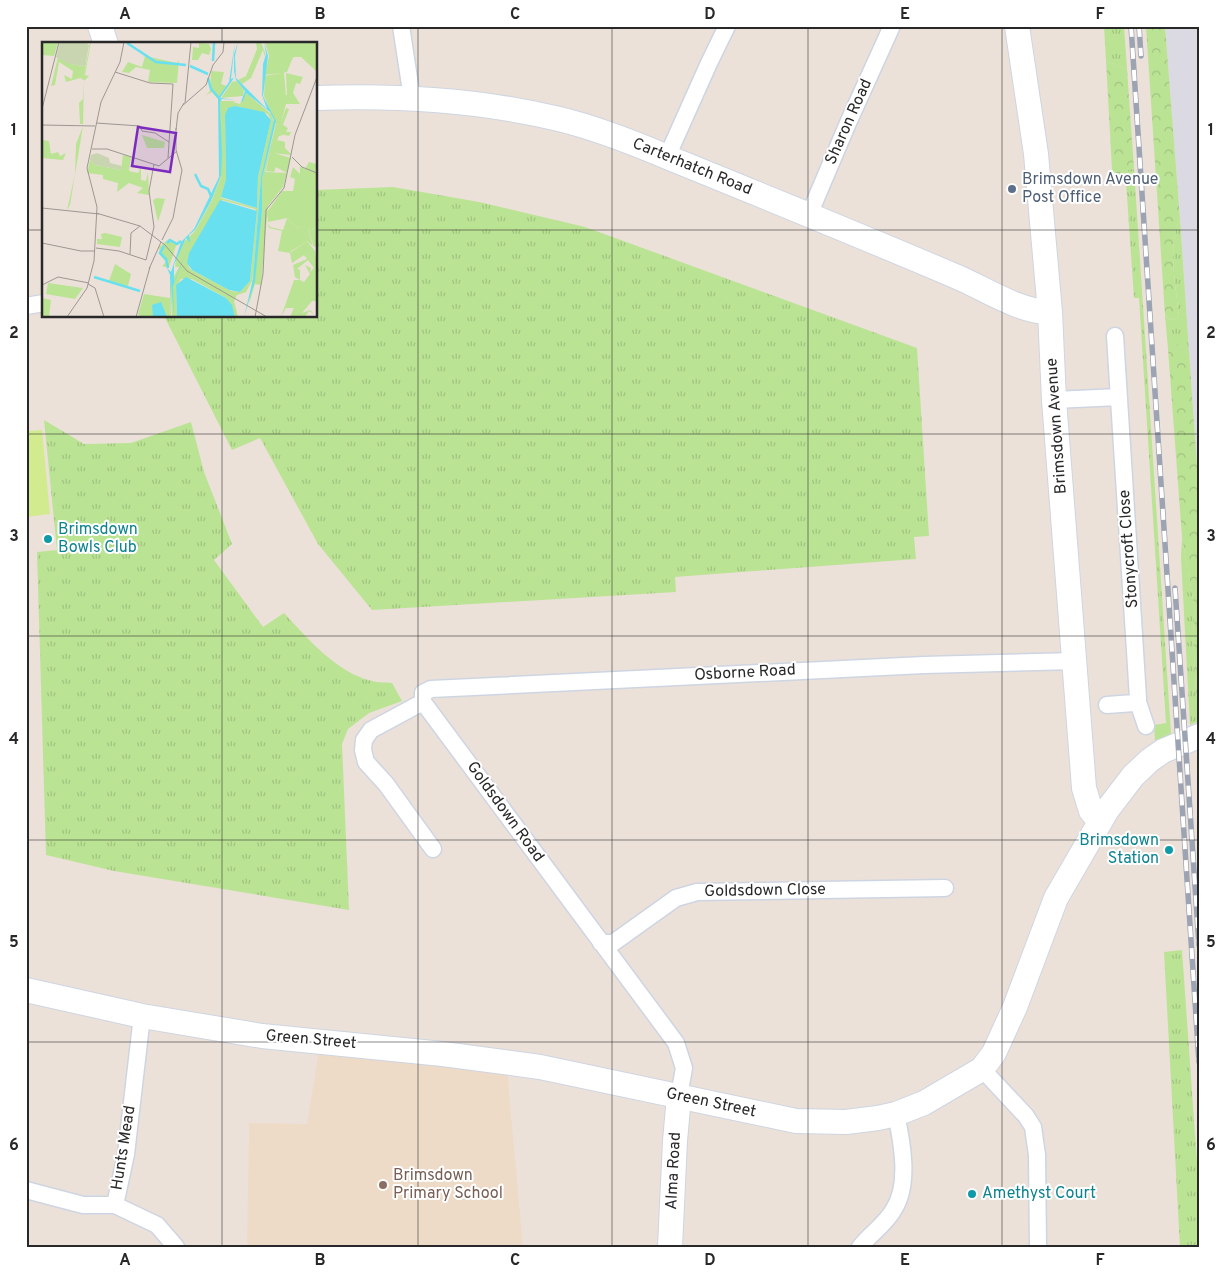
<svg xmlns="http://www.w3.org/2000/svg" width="1225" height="1273" viewBox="0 0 1225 1273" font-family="Overpass,sans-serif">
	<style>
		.industrial { fill: #dbdae3 }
		.education { fill: #eddbc8 }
		.grass { fill: url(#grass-tufts) }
		.forest { fill: url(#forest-crowns) }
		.pitch { fill: #d2eb8f }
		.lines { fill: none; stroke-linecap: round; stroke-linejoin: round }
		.street-casing { stroke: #ced5e2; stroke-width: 19 }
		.secondary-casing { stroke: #ced5e2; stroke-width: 26 }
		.street { stroke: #fff; stroke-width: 16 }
		.secondary { stroke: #fff; stroke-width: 24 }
		.rail-casing { stroke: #9ca3b3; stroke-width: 5.5 }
		.rail { stroke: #fff; stroke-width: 4; stroke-dasharray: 11; stroke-linecap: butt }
		.grid { fill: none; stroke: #282828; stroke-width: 1; stroke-opacity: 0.55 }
		.service-dot { fill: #5c6f8a; stroke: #fff; stroke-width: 2 }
		.culture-dot { fill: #0f9aa8; stroke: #fff; stroke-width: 2 }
		.education-dot { fill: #8d6e63; stroke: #fff; stroke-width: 2 }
		.labels { text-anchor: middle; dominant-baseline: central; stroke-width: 4; stroke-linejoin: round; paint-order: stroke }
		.street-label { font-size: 16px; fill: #282828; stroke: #fff }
		.service-label { font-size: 16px; fill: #4e5e75; stroke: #fff; text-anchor: start }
		.culture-label { font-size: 16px; fill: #0d838f; stroke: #fff; text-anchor: start }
		.education-label { font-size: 16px; fill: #785e54; stroke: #fff; text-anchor: start }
		.inset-river { fill: none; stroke: #69e0f0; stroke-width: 2.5 }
		.inset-road { fill: none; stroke: #9d9792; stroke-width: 1 }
		.view { fill: #7b2cbf; fill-opacity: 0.15; stroke: #7b2cbf; stroke-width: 2.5 }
		.inset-edge { fill: none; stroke: #282828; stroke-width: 2.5 }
		.neatline { fill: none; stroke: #282828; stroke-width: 2 }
		.grid-label { font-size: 16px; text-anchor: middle; font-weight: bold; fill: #282828 }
	</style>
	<defs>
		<pattern id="grass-tufts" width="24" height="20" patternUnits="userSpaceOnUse" patternTransform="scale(1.25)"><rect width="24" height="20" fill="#bbe394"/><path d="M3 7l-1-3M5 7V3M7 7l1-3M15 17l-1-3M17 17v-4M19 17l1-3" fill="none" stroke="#a1c380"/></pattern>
		<pattern id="forest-crowns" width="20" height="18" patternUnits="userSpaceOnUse" patternTransform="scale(1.25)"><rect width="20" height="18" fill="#bbe394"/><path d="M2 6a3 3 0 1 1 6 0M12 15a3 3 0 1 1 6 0" fill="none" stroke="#a1c380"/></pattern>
	</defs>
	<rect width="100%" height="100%" fill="#ebe1d9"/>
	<!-- industrial -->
	<path class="industrial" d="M1165,26H1199V495L1180,219Z"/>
	<!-- education -->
	<path class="education" d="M319,1050L507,1070L523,1247H247L249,1123L307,1124Z"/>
	<!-- grass -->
	<path class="grass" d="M1104,26H1124L1127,69L1106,61Z
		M1134,168L1171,734L1155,741L1154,725L1166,723L1139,298H1134L1126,182L1117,174Z
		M393,187L479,202L585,227L917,348L929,536L914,537L916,559L675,577L676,592L372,610L318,544L260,438L232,450L164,316H316V190Z
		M1180,219L1189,351L1175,344L1168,349L1165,315L1170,320L1179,317C1176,285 1167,248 1180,219Z
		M44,420L84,444L131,443L191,422L204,472L232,544L214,560L263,627L284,613C307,638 337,673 372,681C378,683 385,682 392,683L402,701L369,713L348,729L342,744L349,910L114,871L46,855L37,552L57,550Z
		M1182,537L1195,611L1193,633L1196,693L1199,698V721L1190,725L1181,558Z
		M1182,950L1199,1191V1247H1180L1164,952Z"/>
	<!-- forest -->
	<path class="forest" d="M1146,26H1165L1180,219C1167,248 1176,285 1179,317L1170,320L1165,315Z
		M1106,61L1127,69L1134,168L1117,174L1112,170Z
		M1175,343L1189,351L1199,495V698L1196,693L1193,633L1195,611L1182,537L1168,349Z"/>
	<!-- pitch -->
	<path class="pitch" d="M42,430L50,514L26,517V431Z"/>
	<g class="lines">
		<defs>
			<path id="street" d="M401,26L412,98
				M667,157L709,63L727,26
				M809,215L848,123L891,28
				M26,306L44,303
				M1054,400L1119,397
				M423,702V693L431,689L924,665L1076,661
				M423,702L676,1043L684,1068L679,1096
				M423,702L371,730L364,740L363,750L366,762L386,784L433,849
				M1138,702L1146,726
				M1107,705L1134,703L1138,702V698L1115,336
				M601,943H613L676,898L697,892L945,888
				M142,1016L126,1154L115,1205L157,1225L176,1247
				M982,1069L1026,1116L1033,1127L1037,1155L1038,1247
				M26,1190L83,1205H115
				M860,1247C870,1234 886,1224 894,1209C910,1184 902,1142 896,1114"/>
			<path id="secondary" d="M100,26L106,44
				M1017,26L1036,154L1050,312L1054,400L1084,788L1091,811L1100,822
				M316,98C398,95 480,100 559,119C596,128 632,142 667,157C763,196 859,235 955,276C982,287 1021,313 1050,312
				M26,990L142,1016L262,1036L443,1054L540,1067L796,1121L846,1122L878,1118L896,1114L924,1103L982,1069L994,1053L1015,1007L1056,898L1107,810L1133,776L1150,760L1163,751L1199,736
				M670,1247L675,1141L679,1096"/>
		</defs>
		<!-- street casing -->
		<use href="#street" class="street-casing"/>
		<!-- secondary casing -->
		<use href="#secondary" class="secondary-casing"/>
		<!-- street -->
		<use href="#street" class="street"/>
		<!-- secondary -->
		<use href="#secondary" class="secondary"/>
		<defs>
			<path id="rail" d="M1131,26L1199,1062
				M1139,26L1141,56
				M1175,588L1199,945"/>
		</defs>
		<!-- rail casing -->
		<use href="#rail" class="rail-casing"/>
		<!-- rail -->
		<use href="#rail" class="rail"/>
	</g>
	<!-- grid -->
	<path class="grid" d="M222,26V44M418,26V1247M612,26V1247M808,26V1247M1002,26V1247M26,230H44M316,230H1199M222,316V1247M26,434H1199M26,636H1199M26,840H1199M26,1042H1199"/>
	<!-- markers -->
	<circle class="service-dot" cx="1012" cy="189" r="5"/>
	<g class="culture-dot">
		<circle cx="48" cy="539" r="5"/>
		<circle cx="1169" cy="850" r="5"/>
		<circle cx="972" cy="1194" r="5"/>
	</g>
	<circle class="education-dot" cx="383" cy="1185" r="5"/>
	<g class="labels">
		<!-- street labels -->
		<g class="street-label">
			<text transform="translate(849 122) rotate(-66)">Sharon Road</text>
			<text transform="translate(692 167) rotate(22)">Carterhatch Road</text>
			<text transform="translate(1057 426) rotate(-94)">Brimsdown Avenue</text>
			<text transform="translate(1129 549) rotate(-94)">Stonycroft Close</text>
			<text transform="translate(745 673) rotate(-3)">Osborne Road</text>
			<text transform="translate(505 812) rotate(54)">Goldsdown Road</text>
			<text transform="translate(765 891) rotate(-1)">Goldsdown Close</text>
			<text transform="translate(311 1040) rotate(5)">Green Street</text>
			<text transform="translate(711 1103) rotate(12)">Green Street</text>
			<text transform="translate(124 1148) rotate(-81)">Hunts Mead</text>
			<text transform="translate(674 1171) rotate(-87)">Alma Road</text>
		</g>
		<!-- service labels -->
		<g class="service-label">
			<text x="1022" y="180">Brimsdown Avenue<tspan x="1022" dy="18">Post Office</tspan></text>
		</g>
		<!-- culture labels -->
		<g class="culture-label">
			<text x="58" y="530">Brimsdown<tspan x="58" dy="18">Bowls Club</tspan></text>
			<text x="1159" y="841" text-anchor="end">Brimsdown<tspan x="1159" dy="18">Station</tspan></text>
			<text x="982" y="1194">Amethyst Court</text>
		</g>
		<!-- education labels -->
		<g class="education-label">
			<text x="393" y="1176">Brimsdown<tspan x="393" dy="18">Primary School</tspan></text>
		</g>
	</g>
	<!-- overview -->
	<g transform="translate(42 42)">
		<rect width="275" height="275" fill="#ebe1d9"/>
		<path d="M48,0H49L43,33L47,34L42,39L41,82H38L37,61L41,57L42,38L38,36L42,35ZM244,31L261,35L258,42L254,41L251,51L258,62H244L236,91L242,93L237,94L235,98L243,100V106L250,113L228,111L223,130L245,131L241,145L226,164L219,243L213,242L207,262L220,169V137L234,82L222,54L245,53ZM195,39L202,48L201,54L179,56L190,40ZM204,51L229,72L232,80L219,135L211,237L204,250L195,253L192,259L196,275H193L184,256L150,237H139L134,245L135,275H130L128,242L137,225H133L134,218L141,201L153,189L169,160L179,135L178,59H194L191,60L198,62ZM193,64L226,72L229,78L216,135L215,166L179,156L184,137L183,73ZM180,158L213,167L215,170L208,239L198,250L189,249L148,227L145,220ZM41,84L28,163L25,168L33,132L34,102ZM100,93L123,100L122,106H105ZM267,120L275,122L266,156L275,182L256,186L245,176L226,180L225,170L240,149H251L253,137L248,135L251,125L258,132V124L263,127ZM275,185V204L272,205L266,188ZM127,197L135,201L140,198L134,204L127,225H123L120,224L124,220L118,213L117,205ZM265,199L273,209L275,223L265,211H248ZM102,252L128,256L129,275H100L96,272Z" fill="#bbe394" fill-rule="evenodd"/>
		<path d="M0,0H16L12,14L0,13ZM214,0H219L223,11V15L221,8L209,36L200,42L196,38L204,34L215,7ZM223,0H275V30L259,15H251L245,30L223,33L227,14ZM157,1L167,2L169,7L167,13L160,11L156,18H150L151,5L157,6ZM46,6L42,35L24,40L22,33L30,37L31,29L17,20L13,43L9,44L16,15L28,22L42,24ZM103,14L135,21L137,18L135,41L106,40L108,28L94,25L87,31L80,30L86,20L100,25ZM169,29L182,30L179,42L185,44L176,57L170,50L164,53L168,49ZM244,66L247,67L241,83L246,86L244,90H249L247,94L235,91ZM0,98L7,99L9,112L16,110L18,114L24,111L21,118L0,116ZM228,110L249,116L245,131L234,125L232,130L224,129ZM81,113L89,115L87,129L96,131L99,125V138L104,139L106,130L107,153L95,151L101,146L87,141L75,150L76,141L61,137V133L45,131L48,118L53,123L79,128ZM270,129L275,131V185L266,188L271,204L265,199L248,210H264L275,223V259H270L260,271L268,268L273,273L267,269L263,275H248L252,266H244L239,275L252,238H258L253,235L251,223L265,217L262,213L250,221L248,211L236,209L240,189L227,186L226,181L228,185L241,188L245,176L256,186L263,184L264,173H260ZM266,218L272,226L268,230L269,226L263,223L268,232L262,240L258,238V228L255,227ZM63,191L80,195L78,205L55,202V197H60L59,192ZM0,256L9,258L7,275H0Z" fill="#bbe394" fill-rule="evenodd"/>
		<path d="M230,0H253L258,4L242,31L244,54H222L223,34L239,31L224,32Z" fill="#bbe394"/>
		<path d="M18,0H44L47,3L43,24L27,22L14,15ZM55,111L67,116L68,121L80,124L79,128L53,123L48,118L49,113Z" fill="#c8d5b0"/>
		<path d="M115,156L123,157L116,180L111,158ZM73,222L89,232L86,244L67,239ZM6,241L41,246L33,257L4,252Z" fill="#bbe394"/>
		<path d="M193,0L189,37L192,36L178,56L194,58L180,57L178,60L180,112L179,134L169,159L153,188L147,193L148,201L131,244L132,275L129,238V275L128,233L125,226L129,230L139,200L152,187L177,135L176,56L187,40ZM144,196L148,201L132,240V223ZM196,0L193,14L194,36L225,67L220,53L221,22L224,12L222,0L226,14L221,54L234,79L220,137V169L213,239L202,275L211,237L219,135L232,78L228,70L204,51L201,59L199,60L203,49L194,38L192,29V12ZM193,64L222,70L229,78L216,135L215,166L179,155L184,137L183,73L186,66ZM178,158L215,169L208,239L198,250L187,248L150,228L145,221L147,211ZM144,235L184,256L190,263L193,275H135L134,243ZM119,260L125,275H111L110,263Z" fill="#69e0f0" fill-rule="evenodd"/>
		<path class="inset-river" d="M85,1L114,20L144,23M171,19L172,1M148,24L166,32M166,36L169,47L177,56M153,132L159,144L166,147L169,154M125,201L128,198L135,202L139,199M122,204L118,211L124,217L126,226M52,235L98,249"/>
		<path class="inset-road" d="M73,30L108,41L131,42L126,116M143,61L149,0M140,64L164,43L171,23L181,10L182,0M0,67L17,0M54,81L98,84L100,89L113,91L127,100M0,83L53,84M134,88L136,71L142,61M50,107H65L117,124L135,109M250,115L260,125L275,131M0,166L57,172M54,171L98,184L123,203L145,229L225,275M120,198L131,176L140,128L134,108V86M0,201L39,209H53M54,206L77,209L104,218L112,185L107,149L112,122M88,212L89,191L98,184M107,227L119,200M46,242L53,246L62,275M0,243L16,235L47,241M25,275L45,246L52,219L55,165L45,126L59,60L78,20L82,0M94,275L108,225M213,275L221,232L224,168L242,146L253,93L275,35"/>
		<path class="view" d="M96,85L134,91L128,130L90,124Z"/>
		<rect width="275" height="275" class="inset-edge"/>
	</g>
	<!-- border -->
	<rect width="1225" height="1273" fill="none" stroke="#ffffff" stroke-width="55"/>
	<rect x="28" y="28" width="1170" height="1218" class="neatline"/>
	<g class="grid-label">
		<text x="125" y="19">A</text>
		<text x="320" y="19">B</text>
		<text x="515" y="19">C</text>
		<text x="710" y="19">D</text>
		<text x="905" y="19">E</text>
		<text x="1100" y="19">F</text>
		<text x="14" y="135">1</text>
		<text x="1211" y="135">1</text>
		<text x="14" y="338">2</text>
		<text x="1211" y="338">2</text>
		<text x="14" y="541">3</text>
		<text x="1211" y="541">3</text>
		<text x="14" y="744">4</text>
		<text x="1211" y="744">4</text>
		<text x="14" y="947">5</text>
		<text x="1211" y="947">5</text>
		<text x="14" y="1150">6</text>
		<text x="1211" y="1150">6</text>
		<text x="125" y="1265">A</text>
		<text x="320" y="1265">B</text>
		<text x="515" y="1265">C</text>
		<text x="710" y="1265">D</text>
		<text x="905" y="1265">E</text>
		<text x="1100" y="1265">F</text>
	</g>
</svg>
